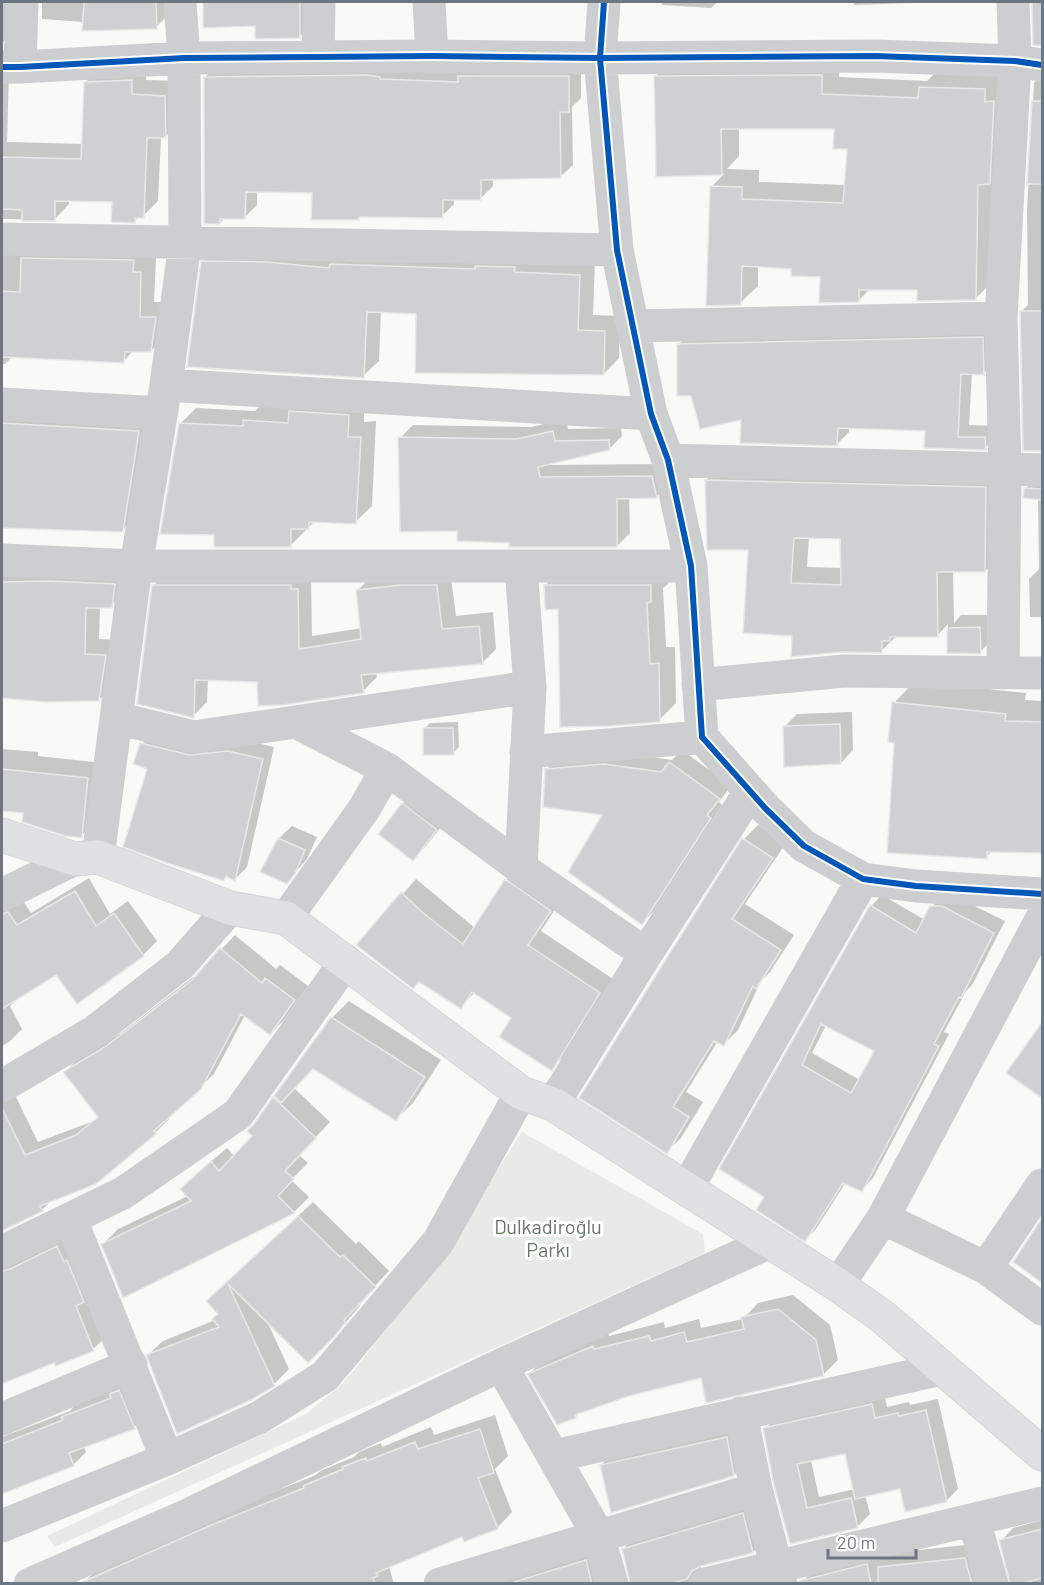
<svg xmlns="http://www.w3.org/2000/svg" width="1044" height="1585" viewBox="0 0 1044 1585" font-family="Barlow,sans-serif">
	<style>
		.green { fill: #e7eae6 }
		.shadow { fill: #0003; fill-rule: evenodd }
		.building { fill: #cfd0d2; stroke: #e8e8e8; stroke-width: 1.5; fill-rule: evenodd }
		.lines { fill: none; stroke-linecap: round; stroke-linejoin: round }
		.major-casing { stroke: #d5d5d6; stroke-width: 35 }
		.minor { stroke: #cdcecf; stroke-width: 33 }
		.major { stroke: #e0e1e2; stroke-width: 33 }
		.cycleway-casing { stroke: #fff; stroke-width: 10 }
		.cycleway { stroke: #0057b8; stroke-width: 6 }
		.labels { text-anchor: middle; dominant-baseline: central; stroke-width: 6; stroke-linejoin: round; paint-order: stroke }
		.park-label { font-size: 20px; fill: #676; stroke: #fff }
	</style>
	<rect width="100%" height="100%" fill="#f9f9f8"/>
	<!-- green -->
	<path class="green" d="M522,1132L703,1234L705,1253L55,1547L47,1536L306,1414L344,1382L426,1280Z"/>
	<!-- shadow -->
	<path class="shadow" d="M2,2H17L11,33L2,43Z
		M42,2H171V12L156,27L42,19Z
		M204,2H316L315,21L299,37L257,25L205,26Z
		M662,2H717L711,8L662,5Z
		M854,2H912L911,3L854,5Z
		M1033,2H1042V45L1035,43Z
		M839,58V77L927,81L938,70L1002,72L993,281L976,298L918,288L870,289L858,301L821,276L793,267L758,266V286L740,303L711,187L724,174L657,176L655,77L673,59ZM739,128H835L848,148L846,185L759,182V170L727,169L739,156Z
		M2,62L9,68L7,142L83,144L85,83L100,68L147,65L146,80L180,81V122L165,137H161L158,201L143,216H139L135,221L113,201L69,200V204L54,220L2,219Z
		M218,65H581V98L572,107L573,165L560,177L493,178V186L481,198L454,199V204L442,216H361L359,218L313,191L257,190V205L244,218L225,217L220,223L205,77Z
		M1042,75V450L1025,449L1022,311L1028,305L1027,209L1034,83Z
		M2,234L156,258L154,302H171L166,336L151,351L134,350L124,361L13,356L5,364H2Z
		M219,246L595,260L593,315L620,316L619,358L604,374L417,312L381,311L379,361L363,376L203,262Z
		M994,326L995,361L983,374L972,373L969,425L997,426V436L985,448L926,429L849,427V432L837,444L743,418L679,344L691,332Z
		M364,399V422L376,421L372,506L355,522L315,521L290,546L216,534L180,424L196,408L255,411L261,405Z
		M2,404L154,416L137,515L122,531L2,527Z
		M566,419L568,429L621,428L622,436L609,449L546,465L665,464L669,484L656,497H629L630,533L617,546L510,542L459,529L400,438L413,425L531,427Z
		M723,464L1002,471L1001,554L985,571L953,570L954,623L961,615H993V639L980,652H948V624L937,636H897L881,651L794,635L749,548L706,480ZM809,537L841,538L842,568L807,567Z
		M1040,474H1042V617H1030L1029,579L1039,569L1038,498L1025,489Z
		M2,567L129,569L126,591L111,606H100L99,639L120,640L114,685L99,700L45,701L2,697Z
		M562,568H667L668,584L663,588L666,647H675L676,703L659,720L559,608L546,585Z
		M168,571L311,576L312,636L362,628L357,591L371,577L450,571L456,616L493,612L496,649L482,663L376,672L377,677L363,691L258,680L208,679L207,702L193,716L154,585Z
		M915,681L1026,693L1025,700L1042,701V852L993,850L986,857L896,741L894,703Z
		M852,712L853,750L841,763L784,727L797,714Z
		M458,722L459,747L453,753L424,729L430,723Z
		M154,732L241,739L274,747L247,867L235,879L227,875L224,879L149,768L142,744Z
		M2,749L38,752V756L103,763L96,821L81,836L25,811L2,810Z
		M682,750L731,786L719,802L722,805L654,911L642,923L605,814L546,770L559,757L617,752L672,760Z
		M415,791L449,817L426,846L413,859L403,804Z
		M758,825L786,843L745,904L794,935L770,972L761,981L738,1030L724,1044L718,1041L686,1092L703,1102L681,1138L666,1152L581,1098L744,839Z
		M292,826L317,837L307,859L287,882L262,871L279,838Z
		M520,867L563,897L541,931L613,979L565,1055L551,1069L513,1018L475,992L460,1007L358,945L416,879L475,928L506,880Z
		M89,878L110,914L128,901L157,941L143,955L77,1002L56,972L18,998L10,1006L22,1029L9,1042L2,1046V903L22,899L31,913Z
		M882,895L925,920L932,907L943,895L954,896L1005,921L972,985L966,991L944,1032L949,1034L873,1178L862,1190L846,1182L816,1229L805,1240L766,1197L721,1169L871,906ZM826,1025L876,1050L860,1080L812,1053Z
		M235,935L276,969L280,965L308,986L284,1020L270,1034L245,1015L214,1074L168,1117L169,1119L156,1132L53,1199L42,1210L2,1230V1084L13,1091L38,1142L91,1122L99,1116L65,1072L79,1058L121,1033L202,970Z
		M349,1001L441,1060L413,1103L396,1119L313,1067L294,1088L330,1122L299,1155L308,1163L291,1180L309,1197L294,1212L123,1296L103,1244L118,1229L188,1196L196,1174L227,1148L235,1157L254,1136L274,1098L332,1018Z
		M1042,1025V1097L1009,1072Z
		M313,1202L356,1244L359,1241L389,1271L358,1304L360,1306L347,1321L308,1361L266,1319L289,1369L274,1384L148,1355L163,1341L215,1320L220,1314L223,1286Z
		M1042,1220V1281L1015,1261Z
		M71,1233L107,1336L93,1349L55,1361L2,1384V1250Z
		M793,1295L830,1325L838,1360L823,1375L702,1376L629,1394L581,1411L575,1417L529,1374L544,1359L608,1332L609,1336L664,1322L665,1328L699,1319L701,1328L743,1319L758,1303Z
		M124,1382L147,1415L134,1427L84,1446L86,1452L73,1465L4,1491L2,1484V1437L70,1411L76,1404Z
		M884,1393L887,1407L909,1402L910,1405L938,1399L958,1489L946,1501L901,1487L865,1495L870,1514L858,1526L791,1542L765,1429L777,1417ZM846,1452L855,1489L819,1497L811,1460Z
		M495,1415L508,1456L495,1469L512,1512L497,1528L463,1536L389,1566L394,1584H86L85,1581L101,1566L226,1511L316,1475L320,1471L354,1457L359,1452L381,1443L382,1447L431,1427L434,1435Z
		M739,1425L746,1462L734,1475L601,1465L614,1453Z
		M758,1499L768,1537L753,1552L701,1564V1573L708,1584H632L623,1549L638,1534Z
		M1042,1520V1584H1011L1001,1541L1013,1528Z
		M605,1542V1584H495Z
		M974,1544L979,1584H801L816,1566L882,1554Z"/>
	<!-- building -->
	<path class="building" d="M84,2H156L157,29L82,31Z
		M203,2H300V38L255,39V26L203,28Z
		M1032,2H1042V46L1033,45Z
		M367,75L380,77V79L458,82V76H569V112H560L561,178L481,180V200H443V218L359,217V220H311L312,193L246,192L245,219H220V224H204V77Z
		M822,75V94L918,98L919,87L985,89V102L994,101L990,184L978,185L976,300L917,301V290H859V302L819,303L820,277L791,276V269L742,266L741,305L706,306L710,186L742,187V199L843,203L847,149H833L834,129H721L722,175L656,177L654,76Z
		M132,80V94L165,96L166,138H147L144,218H135V223L111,222L112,202L55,201V221H22V210L2,209V157L81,159L84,82Z
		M1032,101H1042V184H1027Z
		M21,258L134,260L133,272H141L140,317H156L151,352H125L124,363L2,357V291L20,292Z
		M201,261L267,262L329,268L330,264L475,269V266L515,267L514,272L580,275L578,330L605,331L604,375L415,373L416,314L367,312L364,378L187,367Z
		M1020,311H1042V451H1023Z
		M983,337L984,375L961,374L958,437H985L986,450L924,448L925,431L838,428L837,446L740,443L741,420L700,429L691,396H677V344Z
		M289,411L349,415L348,437H361L356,524L309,522V529H291V547H214V535L160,534L179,423L243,426V420L288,423Z
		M2,423L139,431L123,532L2,528Z
		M553,431L555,441L609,440L610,450L538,467L540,477L652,476L657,498L617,499V547H509V543L457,541V531L400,532L398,437L517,439Z
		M705,480L986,487L985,572H937L938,637H890V641H882V653L842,652L791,657L792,636L743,633L748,550H707ZM794,538L840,539L841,585L791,583Z
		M1024,488L1042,489V500L1023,498Z
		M49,581L115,584L112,608H86L85,654L106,655L99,701L44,702L2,698V582Z
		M152,585H291V589H298L299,649L361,639L356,590L401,585H437L442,629L479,626L483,664L361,675L364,693L283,705L258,706L257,682L195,680L194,718L137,704Z
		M544,585H651V602L647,603L650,664L659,663L660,722L611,726L560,727L558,609L545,610Z
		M980,627L981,654L947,653V628Z
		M892,702L1006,714L1005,721L1042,722V853L987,852V859L887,853L894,743L888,742Z
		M840,724L841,764L784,767L783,726Z
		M423,728H453L454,755H423Z
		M140,743L190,755L228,751L263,759L235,881L226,876L224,881L167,863L123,847L147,769L133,764Z
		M669,762L720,799L707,815L711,818L642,925L568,872L602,815L543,807L545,769L604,764L661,772Z
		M2,769L88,778L82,838L65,836L22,822L23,813L2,811Z
		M402,803L437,830L413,861L378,834Z
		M278,838L305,850L295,874L287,884L260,872Z
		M742,838L773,858L732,919L781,950L756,989L753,986L724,1046L714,1041L673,1107L689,1117L667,1154L579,1098Z
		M505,879L551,911L528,945L600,993L552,1071L499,1037L511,1018L472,992L461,1009L419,982L413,989L356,945L401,892L423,913L463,944Z
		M75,891L96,926L114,913L144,956L77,1004L56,975L2,1009V914L8,912L17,925Z
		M870,905L916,933L930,906H942L994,933L961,998L959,997L934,1044L939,1046L862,1192L843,1183L805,1242L756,1210L764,1197L719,1169ZM821,1024L874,1051L851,1093L802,1065Z
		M220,948L262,983L265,978L295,1000L270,1035L241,1014L201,1089L154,1131L157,1133L96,1184L40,1206L43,1211L2,1231V1108L25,1155L76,1135L98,1117L63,1072L105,1047L192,980Z
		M331,1017L425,1077L396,1121L313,1069L281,1103L274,1096Z
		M1042,1022V1098L1006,1073Z
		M273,1097L316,1138L285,1171L294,1179L278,1196L295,1213L123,1298L101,1244L191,1201L180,1189L211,1161L219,1171L252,1136L247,1131L253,1125Z
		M298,1216L340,1257L343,1255L376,1287L344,1320L346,1322L333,1338L308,1363L228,1284L275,1386L251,1400L177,1434L146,1355L219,1327L212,1319L218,1314L206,1301Z
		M1042,1218V1283L1013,1262Z
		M57,1246L64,1262L67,1260L84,1302L76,1306L94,1351L56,1366L54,1363L2,1384V1271L10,1269Z
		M778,1309L816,1340L824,1376L706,1403L701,1378L629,1396L575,1415L576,1418L557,1425L527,1374L593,1346L594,1349L649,1336L651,1341L684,1332L687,1342L744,1329L741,1317Z
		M119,1390L135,1429L69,1453L74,1466L2,1494V1444L63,1420L61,1417L111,1398L110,1394Z
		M872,1404L875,1418L898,1413L899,1416L926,1410L947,1502L905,1512L900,1489L855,1499L845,1454L797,1464L807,1508L851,1498L858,1528L790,1544L774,1485L763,1428Z
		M480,1429L494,1473L478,1478L498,1529L464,1542L462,1537L376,1573L378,1576L373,1578L375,1584H78L209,1526L304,1488L303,1486L343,1469L342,1467L366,1458L367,1461L415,1442L418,1449Z
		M727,1437L734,1476L611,1513L600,1465Z
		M743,1513L753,1553L701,1566L692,1571L687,1579L670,1584H630L622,1549Z
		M1042,1529V1578L1021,1584H1010L999,1540Z
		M965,1558L972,1584H878V1567Z
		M586,1560L592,1584H507Z
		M867,1564L871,1584H799V1581Z"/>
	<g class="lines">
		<defs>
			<path id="major" d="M2,835L75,859L98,857L230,908L286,918L521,1093L553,1104L838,1285L883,1317L1042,1454"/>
		</defs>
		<!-- major casing -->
		<use href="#major" class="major-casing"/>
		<!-- minor -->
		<path class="minor" d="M429,2L432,56
			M604,2L600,58L617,250L651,414L668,460L691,566L702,737L765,808L804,846L863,879L916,886L1042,894
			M318,57L319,2
			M2,67H20L184,58L432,56L600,58L875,56L1015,61L1042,65
			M20,67L22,2
			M2,239L617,250
			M633,326L1001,318
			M166,385L651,414
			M2,404L161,413
			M668,460L1042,470
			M2,560L136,566H691
			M521,567L530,687L521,868
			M1003,673L1005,469L1001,318L1015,61L1013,2
			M698,685L844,671L1042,673
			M116,718L194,737L530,687
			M296,722L387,769L521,868L646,954
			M526,752L702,737
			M98,857L136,566L166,385L185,243L184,58L180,2
			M2,895L75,859
			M286,918L364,809L387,769
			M2,1086L94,1032L180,965L230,908
			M553,1104L646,954L750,792
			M687,1188L863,879
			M883,1218L986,1268L1042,1309
			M71,1220L167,1459
			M2,1252L123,1193L238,1114L346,961
			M986,1268L1042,1185
			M838,1285L883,1218L1042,918
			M501,1365L598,1535L612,1584
			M741,1413L756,1489L781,1584
			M2,1419L131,1365
			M554,1456L942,1369
			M974,1520L992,1584
			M2,1526L167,1459L260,1417L325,1376L438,1242L521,1093
			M30,1584L190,1514L501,1365L770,1242
			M440,1584L756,1489
			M705,1584L1042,1503"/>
		<!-- major -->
		<use href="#major" class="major"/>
		<defs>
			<path id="cycleway" d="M604,2L600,58L617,250L651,414L668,460L691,566L702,737L765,808L804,846L863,879L916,886L1042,894
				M2,67H20L184,58L432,56L600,58L875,56L1015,61L1042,65"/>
		</defs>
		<!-- cycleway casing -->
		<use href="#cycleway" class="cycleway-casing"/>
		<!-- cycleway -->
		<use href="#cycleway" class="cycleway"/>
	</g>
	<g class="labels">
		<!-- park labels -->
		<g class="park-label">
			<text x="548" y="1226">Dulkadiroğlu<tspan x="548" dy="23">Parkı</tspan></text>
		</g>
	</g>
	<!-- border -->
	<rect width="1044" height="1585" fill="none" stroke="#6c7685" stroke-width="6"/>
	<!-- scale -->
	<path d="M828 1549v9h88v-9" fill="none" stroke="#6c7685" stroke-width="3"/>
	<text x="837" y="1549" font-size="18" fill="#6c7685" stroke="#ffffff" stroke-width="4.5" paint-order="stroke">20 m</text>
</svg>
